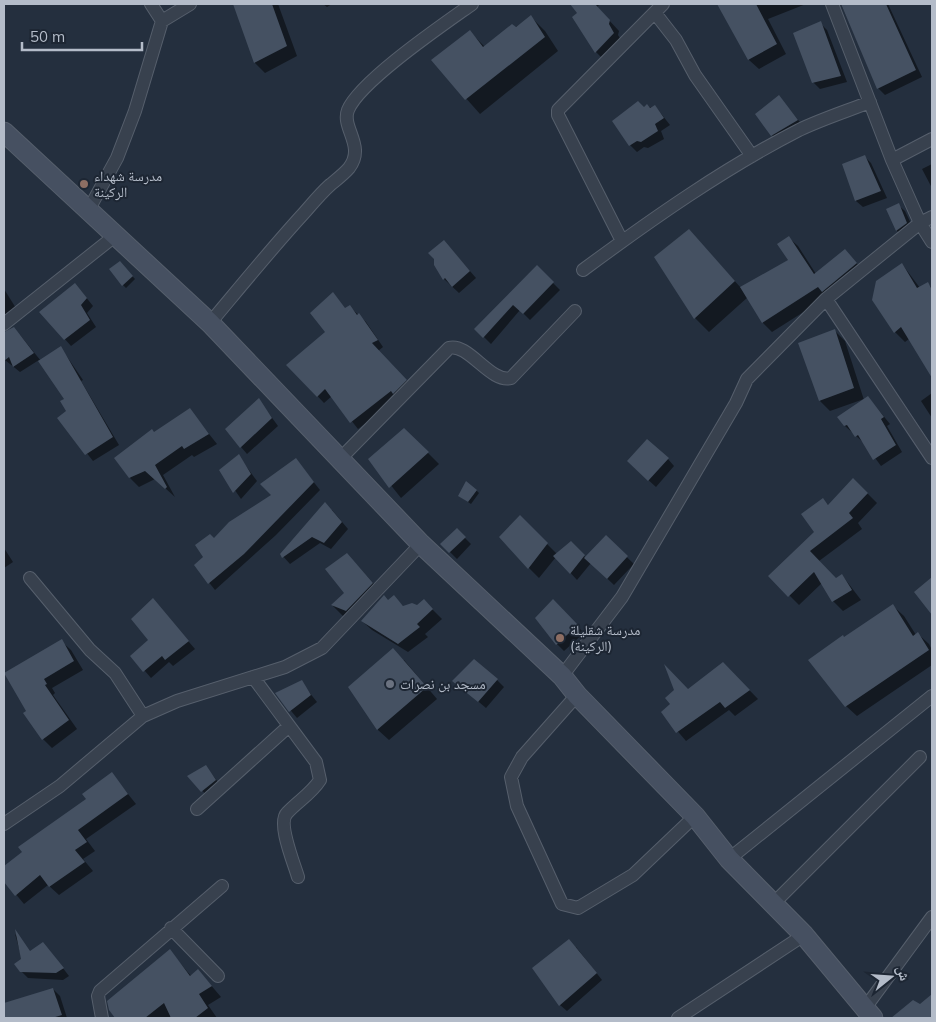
<svg xmlns="http://www.w3.org/2000/svg" width="936" height="1022" viewBox="0 0 936 1022" font-family="Mulish,'Noto Naskh Arabic',sans-serif">
	<style>
		.shadow { fill: #0007 }
		.building { fill: #455162 }
		.lines { fill: none; stroke-linecap: round; stroke-linejoin: round }
		.street-casing { stroke: #565f6c; stroke-width: 14 }
		.secondary-casing { stroke: #565f6c; stroke-width: 21 }
		.street { stroke: #38414e; stroke-width: 12 }
		.secondary { stroke: #465061; stroke-width: 19 }
		.education-dot { fill: #8d6e63; stroke: #1d2633; stroke-width: 2 }
		.worship-dot { fill: #6b7280; stroke: #1d2633; stroke-width: 2 }
		.labels { text-anchor: middle; dominant-baseline: central; stroke-width: 4; stroke-linejoin: round; paint-order: stroke }
		.poi-label { font-size: 14px; fill: #b4bcc9; stroke: #1d2633; text-anchor: start }
	</style>
	<rect width="100%" height="100%" fill="#242f3e"/>
	<!-- shadow -->
	<path class="shadow" d="M238,4H278L297,56L265,73L255,63L235,6Z
		M323,4H332L327,7Z
		M571,4H600L597,7L619,31L618,35L623,43L605,61L596,52L579,13Z
		M719,4H806L768,19L786,54L759,69L749,60Z
		M841,4H888L922,77L885,95L878,88Z
		M531,17L545,31L558,51L480,114L432,60L470,32L485,47Z
		M820,23L827,30L847,82L820,89L813,82Z
		M779,97L804,127L779,142L772,135Z
		M655,106L670,125L661,131L664,139L648,148L644,147L637,152L630,145L644,109Z
		M864,156L871,163L887,198L863,207L856,201L844,164Z
		M932,164V188L922,169Z
		M898,205L905,211L914,230L904,237L897,231L888,209Z
		M689,230L741,288L789,260V238L798,246L816,274L845,250L865,273L772,332L763,323L748,297L709,332L695,318L655,257Z
		M450,248L476,278L459,293L444,279Z
		M120,263L135,279L126,288L123,285Z
		M902,264L920,288L928,284L932,288V314L925,318L932,324V375L909,339L905,342L895,332Z
		M537,267L560,290L530,320L520,310L491,344L476,329Z
		M4,289L19,313L4,327Z
		M81,291L93,306L87,313L96,327L71,346L41,312Z
		M350,307L366,322L383,347L378,351L413,387L358,429L332,396L324,403L288,365L327,332Z
		M834,330L845,341L864,400L868,397L890,424L887,426L902,452L881,466L864,443L845,426L864,399L830,411L820,401Z
		M4,333L20,335L41,361L61,348L83,380L81,381L119,445L93,461L59,418L67,411L66,400L39,360L20,372L5,360Z
		M932,393V418L921,401Z
		M259,400L278,426L247,454L241,447Z
		M190,410L217,444L194,457L192,455L163,475L175,497L155,479L139,487L130,478L154,434Z
		M404,429L439,464L401,498L370,459Z
		M238,455L257,481L241,499L221,470Z
		M668,459L674,466L656,487L635,468Z
		M296,460L320,490L276,535L215,590L195,565L205,558L214,540L273,495Z
		M854,480L877,503L858,523L862,529L819,561L836,579L842,575L861,600L843,611L833,601L822,583L799,605L770,576L816,532L823,499L829,506Z
		M476,490L479,493L471,504L459,496Z
		M332,510L348,529L331,549L320,543L290,564L281,554Z
		M520,517L557,554L571,542L586,558L606,537L634,564L614,585L591,563L577,580L556,557L539,578L529,568Z
		M457,530L471,544L457,559L442,544Z
		M4,548L13,562L4,568Z
		M357,565L383,594L357,621L343,616L333,606L346,593Z
		M394,597L404,607H418L424,601L442,619L425,634L428,637L408,652L372,630L362,621Z
		M153,600L195,649L173,666L169,662L151,678L132,656L150,640Z
		M553,601L584,633L564,651L557,644Z
		M893,606L904,616L916,635L918,634L929,644L932,650V665L857,716L846,706L844,638Z
		M61,641L71,650L83,670L52,688L55,693L53,695L77,729L52,748L43,739L27,711Z
		M404,660L437,699L389,740L378,730L350,687Z
		M723,663L758,699L735,716L729,710L686,741L662,713Z
		M497,680L504,687L486,708L454,681Z
		M301,682L317,702L297,718L277,694Z
		M206,767L222,787L209,798L189,776Z
		M112,774L136,804L86,839L95,851L83,859L93,871L59,895L48,885L24,904L4,880V868L87,799Z
		M15,934L30,952L49,950L69,976L63,980L28,978L21,971L22,959Z
		M576,947L602,980L567,1011L560,1005Z
		M170,951L191,976L198,970L221,997L208,1005L217,1018H172L171,1016L168,1018H117L110,1010Z
		M53,989L60,996L67,1018H4V1005Z
		M932,996V1018H899L897,1015L920,1006Z"/>
	<!-- building -->
	<path class="building" d="M233,4H272L287,46L254,63Z
		M570,4H595L610,20L609,24L614,33L595,53L572,17L577,13Z
		M717,4H756L777,44L748,60Z
		M841,4H886L916,70L877,89Z
		M531,15L545,37L465,100L431,60L470,30L483,47L512,24L516,27Z
		M821,21L841,76L812,83L793,33Z
		M779,95L798,120L771,136L755,114Z
		M638,101L644,107L647,104L650,108L655,105L664,118L655,124L658,131L641,142L637,141L629,146L612,121Z
		M865,155L881,191L855,201L842,164Z
		M899,203L907,223L896,231L886,209Z
		M689,229L735,281L694,319L654,257Z
		M789,236L814,274L845,249L857,263L822,292L818,287L762,323L740,287L788,260L777,244Z
		M444,240L470,271L452,287L445,278L443,280L434,265V259L428,253Z
		M120,261L133,276L122,286L109,269Z
		M902,263L917,288L928,282L932,290V378L901,327L894,333L872,300L876,281Z
		M537,265L554,282L523,314L513,305L483,338L474,329Z
		M75,283L87,298L81,305L90,320L64,340L39,312Z
		M333,292L345,308L350,305L357,315L359,313L378,340L372,343L407,380L393,394L391,391L350,423L325,389L317,397L286,365L325,332L310,313Z
		M14,327L34,353L13,367L9,357L4,361V332Z
		M835,329L854,388L819,401L798,343Z
		M61,346L113,437L85,455L57,418L66,411L60,401L64,399L38,361Z
		M868,396L884,417L881,419L896,445L873,460L858,435L855,437L847,425L844,426L837,417Z
		M259,398L272,418L240,448L225,429Z
		M190,408L209,434L184,449L182,446L155,465L167,487L165,489L145,471L129,478L114,458L152,429L154,432Z
		M404,428L429,452L389,488L368,459Z
		M647,439L669,458L648,481L627,461Z
		M239,454L251,474L233,493L219,470Z
		M296,458L314,482L244,554L208,584L194,565L203,557L195,545L210,534L214,538L229,522L271,495L260,484Z
		M853,478L868,493L849,513L853,518L810,551L836,578L842,574L852,590L832,602L814,572L788,597L768,576L814,532L801,514L823,498L828,505Z
		M466,481L477,490L468,502L458,496Z
		M325,502L342,522L324,543L312,537L282,558L280,554Z
		M520,515L548,543L528,569L499,537Z
		M457,528L466,537L449,553L440,544Z
		M606,535L628,556L607,579L584,558Z
		M571,541L585,555L570,574L553,556Z
		M347,553L373,583L346,611L331,605L344,593L325,569Z
		M932,577V615L914,592Z
		M384,595L388,600L394,595L403,606L412,603L417,605L424,599L433,609L417,624L420,627L398,644L361,621Z
		M153,598L189,641L165,660L162,656L143,672L130,656L148,640L131,619Z
		M553,599L578,625L556,645L535,618Z
		M893,604L913,636L918,632L929,650L845,707L808,660L843,635L844,637Z
		M62,639L74,661L44,679L47,684L45,685L69,720L42,740L23,713L26,711L4,673Z
		M393,648L427,687L377,730L348,687Z
		M474,659L498,679L478,702L452,681Z
		M723,662L750,690L725,708L720,702L676,733L661,712L670,704L665,698L674,690L664,664L688,689Z
		M302,680L311,695L289,712L275,693Z
		M206,765L216,780L201,792L187,776Z
		M112,772L128,794L78,830L87,842L75,850L85,862L49,887L40,875L15,896L4,882V866L22,852L18,847L86,799L82,794Z
		M15,929L30,951L43,942L64,968L56,973L20,972L14,964L21,959Z
		M569,939L597,973L559,1006L532,968Z
		M170,949L190,976L198,969L212,986L199,994L208,1008L195,1018H171L164,1003L145,1018H115L109,1010L107,1001Z
		M53,988L62,1015L52,1018H4V1003Z
		M932,994V1018H891L913,1000L920,1004Z"/>
	<g class="lines">
		<defs>
			<path id="street" d="M151,4L162,21
				M832,4L892,160L920,223L932,242
				M655,13L676,40L695,75L752,156
				M892,160L932,139
				M89,209L117,158L135,111L162,21L190,4
				M622,241L558,115V110L663,4
				M583,270C652,219 723,169 799,130C822,119 847,111 870,102
				M826,299L932,458
				M210,323C241,286 271,249 304,213C312,204 320,194 330,185C336,180 344,174 349,168C366,146 341,128 348,110C360,81 444,24 472,4
				M4,324L116,235
				M340,459L449,348C468,342 491,384 511,378L575,311
				M30,578L90,650L115,673L143,716
				M562,676L622,597L736,403L747,379L826,299L920,223L932,217
				M253,677L316,762L320,780C311,794 298,801 287,813C277,823 294,863 298,877
				M577,695L522,757L511,777L517,806L562,904L578,908L633,875L695,816
				M197,809L289,726
				M4,824L60,786L143,716L177,701L285,667L322,648L421,544
				M729,859L932,696
				M773,904L920,757
				M171,928L218,976
				M865,1008L932,917
				M102,1018L98,996L100,991L222,886
				M678,1018L804,935"/>
			<path id="secondary" d="M4,132L210,323L421,544L562,676L577,695L695,816L729,859L804,935L873,1018"/>
		</defs>
		<!-- street casing -->
		<use href="#street" class="street-casing"/>
		<!-- secondary casing -->
		<use href="#secondary" class="secondary-casing"/>
		<!-- street -->
		<use href="#street" class="street"/>
		<!-- secondary -->
		<use href="#secondary" class="secondary"/>
	</g>
	<!-- markers -->
	<g class="education-dot">
		<circle cx="84" cy="184" r="5"/>
		<circle cx="560" cy="638" r="5"/>
	</g>
	<circle class="worship-dot" cx="390" cy="684" r="5"/>
	<g class="labels">
		<!-- poi labels -->
		<g class="poi-label">
			<text x="94" y="176">مدرسة شهداء<tspan x="94" dy="16">الركينة</tspan></text>
			<text x="570" y="630">مدرسة شقليلة<tspan x="570" dy="16">(الركينة)</tspan></text>
			<text x="400" y="684">مسجد بن نصرات</text>
		</g>
	</g>
	<!-- border -->
	<rect width="936" height="1022" fill="none" stroke="#b4bcc9" stroke-width="10"/>
	<!-- north arrow -->
	<g transform="translate(891 977) rotate(73)" stroke="#1d2633" stroke-width="4" paint-order="stroke">
	<path d="M0-4L9 19L0 12L-9 19Z" fill="#b4bcc9"/>
	<text y="-8" font-size="14" font-weight="bold" text-anchor="middle" fill="#b4bcc9">ش</text>
	</g>
	<!-- scale -->
	<path d="M22 42v8h120v-8" fill="none" stroke="#b4bcc9" stroke-width="2.5"/>
	<text x="30" y="42" font-size="15" fill="#b4bcc9" stroke="#1d2633" stroke-width="4" paint-order="stroke">50 m</text>
</svg>
